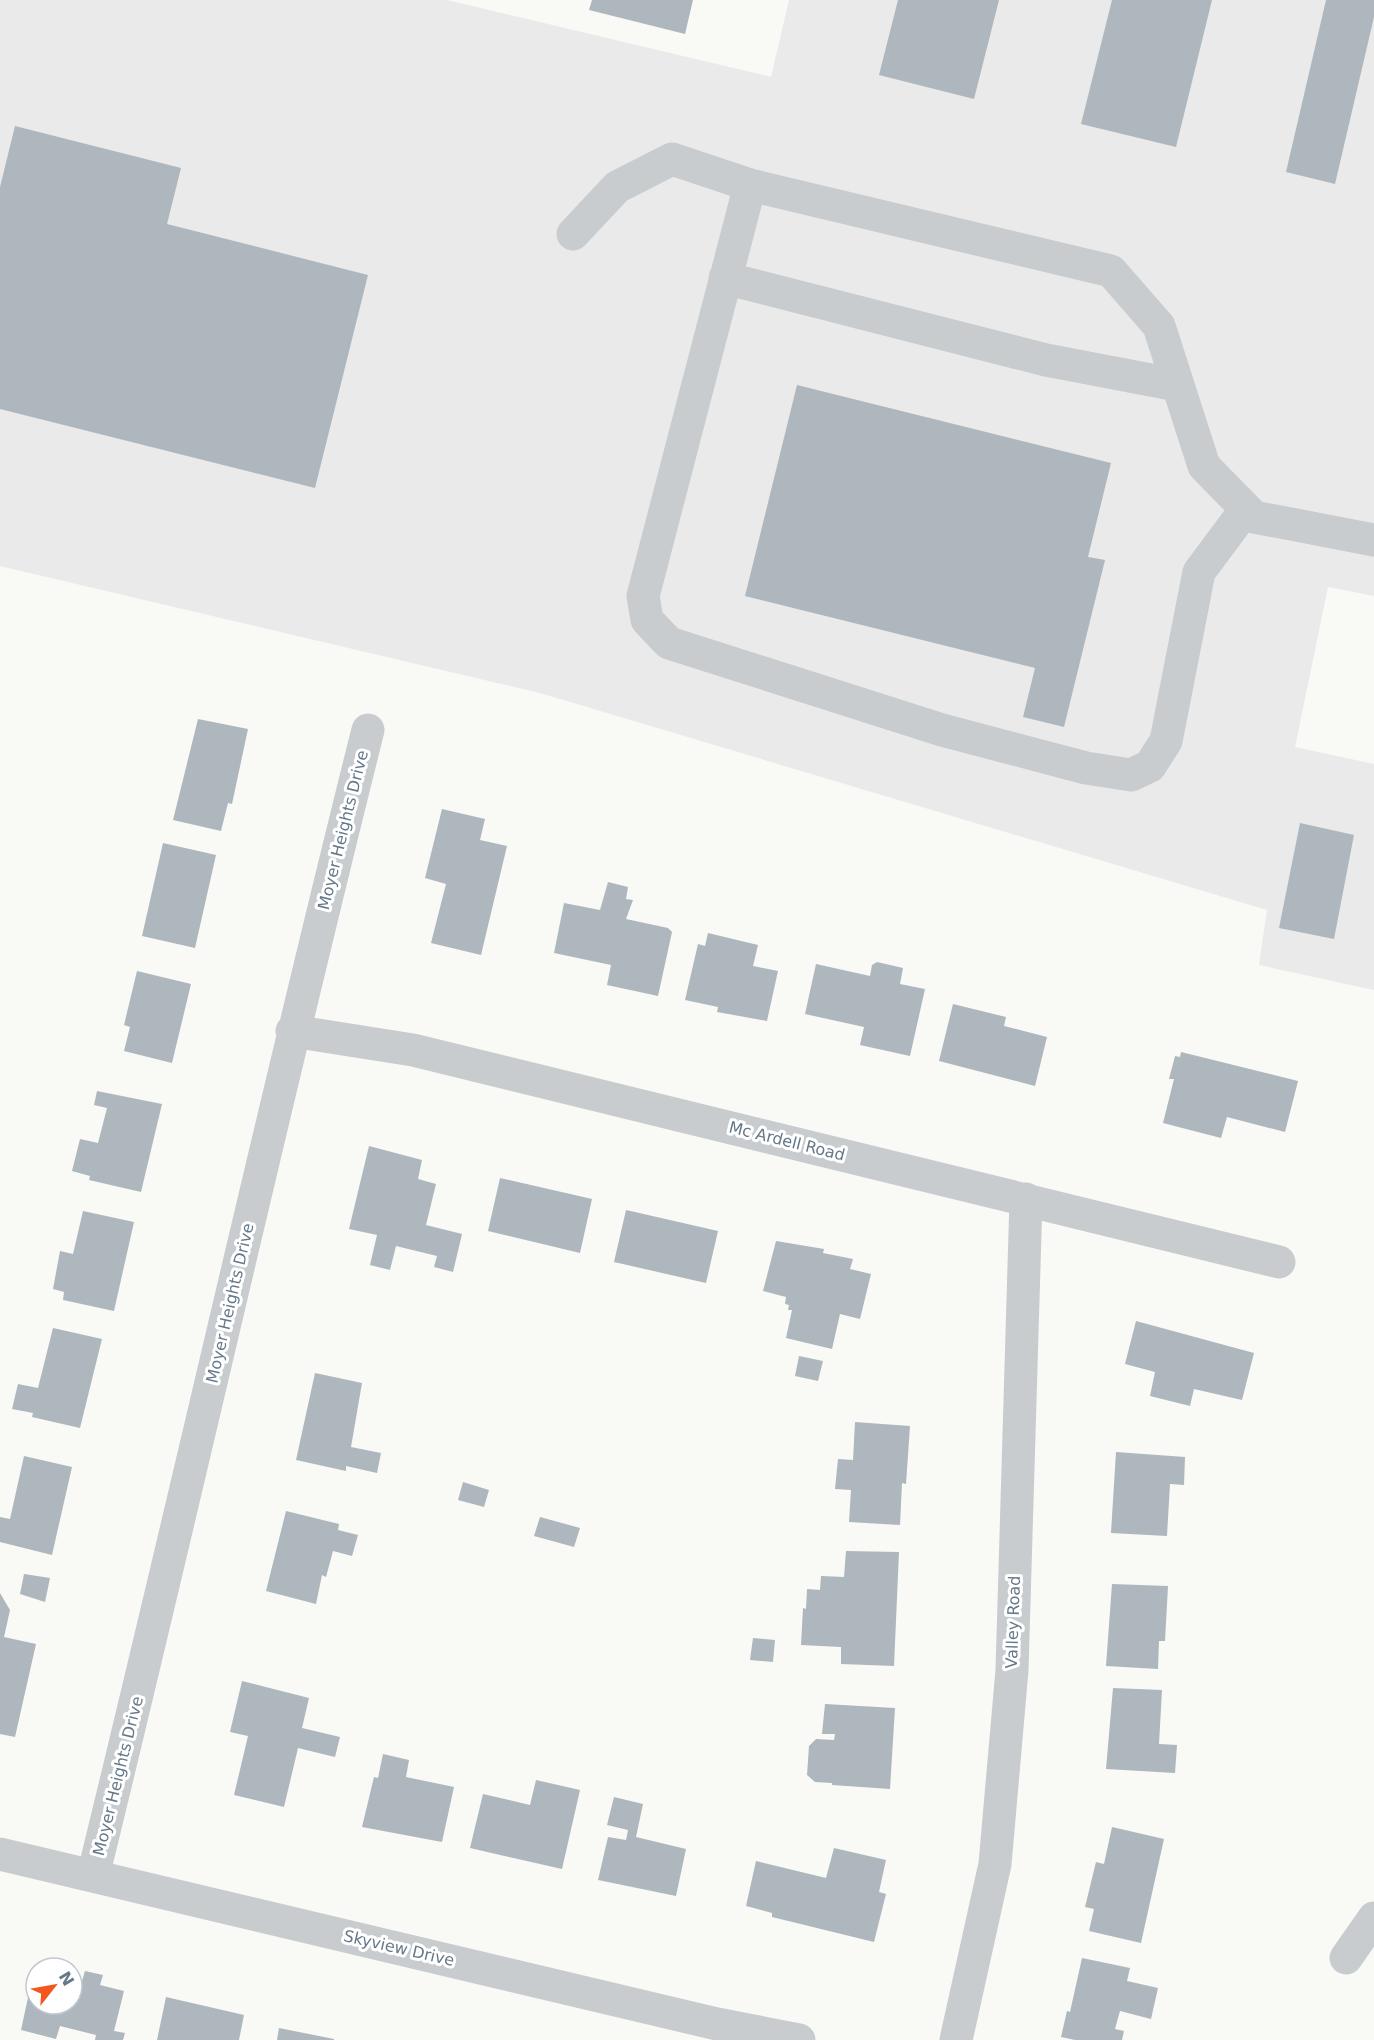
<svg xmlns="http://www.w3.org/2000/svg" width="1374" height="2040" viewBox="0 0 1374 2040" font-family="'DejaVu Sans',sans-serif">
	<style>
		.built { fill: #e9eae9 }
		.building { fill: #aeb7bd }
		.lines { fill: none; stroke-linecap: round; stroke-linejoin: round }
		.minor { stroke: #c8cccf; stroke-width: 33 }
		.labels { text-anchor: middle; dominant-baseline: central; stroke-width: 6; stroke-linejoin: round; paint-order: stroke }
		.street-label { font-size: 16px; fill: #657889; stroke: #fff }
	</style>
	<rect width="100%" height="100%" fill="#f9f9f6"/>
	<!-- built -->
	<path class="built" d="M0,0H447L771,77L789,0H1374V596L1328,587L1295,747L1374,764V990L1259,965L1267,910L540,693L0,566Z"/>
	<!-- building -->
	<path class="building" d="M592,0H693L685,34L589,10Z
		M898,0H999L974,99L879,75Z
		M1112,0H1212L1176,147L1081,124Z
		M1326,0H1374V17L1335,184L1286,172Z
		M15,126L181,168L167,224L368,275L315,488L0,409V187Z
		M797,385L1111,463L1088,557L1105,560L1064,727L1023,717L1035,668L745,596Z
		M198,719L248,729L232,804L228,803L221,831L173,820Z
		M442,809L485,819L480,840L507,846L481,955L431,943L446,884L425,878Z
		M1300,823L1354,835L1334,939L1279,928Z
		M163,843L216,855L195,948L142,936Z
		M608,882L628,887L626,899L633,900L626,919L668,928L672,932L658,996L607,985L611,965L554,953L564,903L600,910Z
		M708,933L758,945L753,966L778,971L767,1021L717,1012L718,1007L685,1000L698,944L705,946Z
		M877,962L903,968L900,984L925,989L910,1056L860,1045L864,1027L805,1014L816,964L870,976L872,965Z
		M137,971L191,984L172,1063L124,1051L130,1027L124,1025Z
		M953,1004L1006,1017L1004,1026L1047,1037L1035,1086L939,1061Z
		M1181,1052L1298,1081L1285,1132L1227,1117L1221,1138L1163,1123L1174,1079H1169L1175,1056L1180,1057Z
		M97,1091L162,1104L141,1192L89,1180L90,1176L72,1171L80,1139L98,1143L107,1108L94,1105Z
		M369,1146L422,1160L418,1179L436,1184L426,1225L462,1234L453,1272L434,1267L437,1256L396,1246L390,1270L370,1265L377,1235L349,1229Z
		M500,1178L592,1199L580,1253L488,1231Z
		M626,1210L718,1231L706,1283L614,1262Z
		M83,1211L134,1222L114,1311L63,1300L64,1292L53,1289L60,1251L73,1254Z
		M776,1241L824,1249L823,1253L853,1259L850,1269L871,1274L860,1319L840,1314L832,1349L786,1338L792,1310H788L789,1305L785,1304L786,1297L763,1291Z
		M1136,1321L1254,1353L1242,1400L1194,1389L1190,1406L1150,1396L1155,1372L1125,1364Z
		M53,1328L102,1339L80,1428L32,1417L33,1413L12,1409L18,1384L38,1388Z
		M799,1356L823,1361L818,1381L795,1376Z
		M315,1373L362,1383L351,1447L381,1453L377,1473L346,1466V1471L296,1460Z
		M855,1422L910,1426L906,1484L902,1483L900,1525L849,1522L851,1490L835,1489L838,1459L853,1460Z
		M1116,1452L1185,1457L1184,1485L1170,1484L1167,1536L1111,1533Z
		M24,1456L72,1467L52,1555L0,1542V1517L10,1519Z
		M463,1482L489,1490L484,1507L458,1500Z
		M286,1511L339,1524L338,1530L358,1535L352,1556L333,1551L326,1577L322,1575L316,1604L266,1591Z
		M540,1517L580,1528L574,1547L534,1536Z
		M846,1551L899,1552L894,1666L841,1664V1647L801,1645L803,1608L806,1609L807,1589L820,1590L821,1576L844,1577Z
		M24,1574L50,1578L45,1602L20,1594Z
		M1112,1584L1168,1586L1165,1641H1159L1158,1669L1106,1666Z
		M0,1593L10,1610L4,1637L36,1644L15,1737L0,1734Z
		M753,1638L775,1640L773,1662L750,1660Z
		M242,1681L309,1698L302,1728L340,1737L335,1757L298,1748L284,1807L234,1795L248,1736L230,1732Z
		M1113,1688L1162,1690L1159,1744L1177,1745L1175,1773L1106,1769Z
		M825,1704L895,1708L890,1789L832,1785V1783L815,1782L807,1775L809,1746L816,1739L834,1740L835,1734H822Z
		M383,1754L409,1760L406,1777L454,1787L442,1842L362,1827L374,1777L378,1778Z
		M536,1780L580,1790L562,1869L470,1848L483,1794L530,1805Z
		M614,1797L643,1804L636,1837L686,1849L676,1896L598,1880L608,1837L626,1840L628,1830L607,1825Z
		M1112,1827L1164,1839L1141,1943L1089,1931L1094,1909L1085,1907L1096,1862L1104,1864Z
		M834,1848L886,1860L879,1892L886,1894L874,1942L772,1917V1913L746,1906L756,1861L826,1878Z
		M1082,1958L1130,1968L1127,1981L1158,1988L1151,2019L1120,2011L1115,2029L1124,2031L1122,2040H1075L1061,2037L1067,2011L1070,2012Z
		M35,1965L36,2004H72V1978L82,1981L85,1971L103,1975L100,1985L124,1991L114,2031L125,2033L123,2040H95L96,2035L60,2026L56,2039L21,2030Z
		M166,1997L244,2015L239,2040H157Z
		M279,2028L334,2039V2040H277Z"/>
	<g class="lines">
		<!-- minor -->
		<path class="minor" d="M750,185L643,596L647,620L669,643L942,730L1086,768L1131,775L1150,766L1166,741L1199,572L1246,509
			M573,234L617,187L672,159L750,185L1111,271L1159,326L1204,466L1254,517L1374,540
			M725,278L1046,360L1177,385
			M292,1031L413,1050L1279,1262
			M0,1854L717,2024L799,2040
			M93,1876C187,1494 272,1111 368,730
			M1346,1958L1374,1918
			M956,2040L995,1864L1012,1670L1026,1199"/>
	</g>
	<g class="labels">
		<!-- street labels -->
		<g class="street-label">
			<text transform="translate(343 830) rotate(-76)">Moyer Heights Drive</text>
			<text transform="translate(787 1141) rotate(14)">Mc Ardell Road</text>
			<text transform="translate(230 1303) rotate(-77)">Moyer Heights Drive</text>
			<text transform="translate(1013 1622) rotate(-88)">Valley Road</text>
			<text transform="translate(118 1776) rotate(-76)">Moyer Heights Drive</text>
			<text transform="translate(399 1948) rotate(13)">Skyview Drive</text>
		</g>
	</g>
	<!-- north arrow -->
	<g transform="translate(54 1986) rotate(59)"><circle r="28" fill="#ffffff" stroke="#c1c9d0" stroke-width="1.5"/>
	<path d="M0-4.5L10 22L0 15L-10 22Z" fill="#f2571c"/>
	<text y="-9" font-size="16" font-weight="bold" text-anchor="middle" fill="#657889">N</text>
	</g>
</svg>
